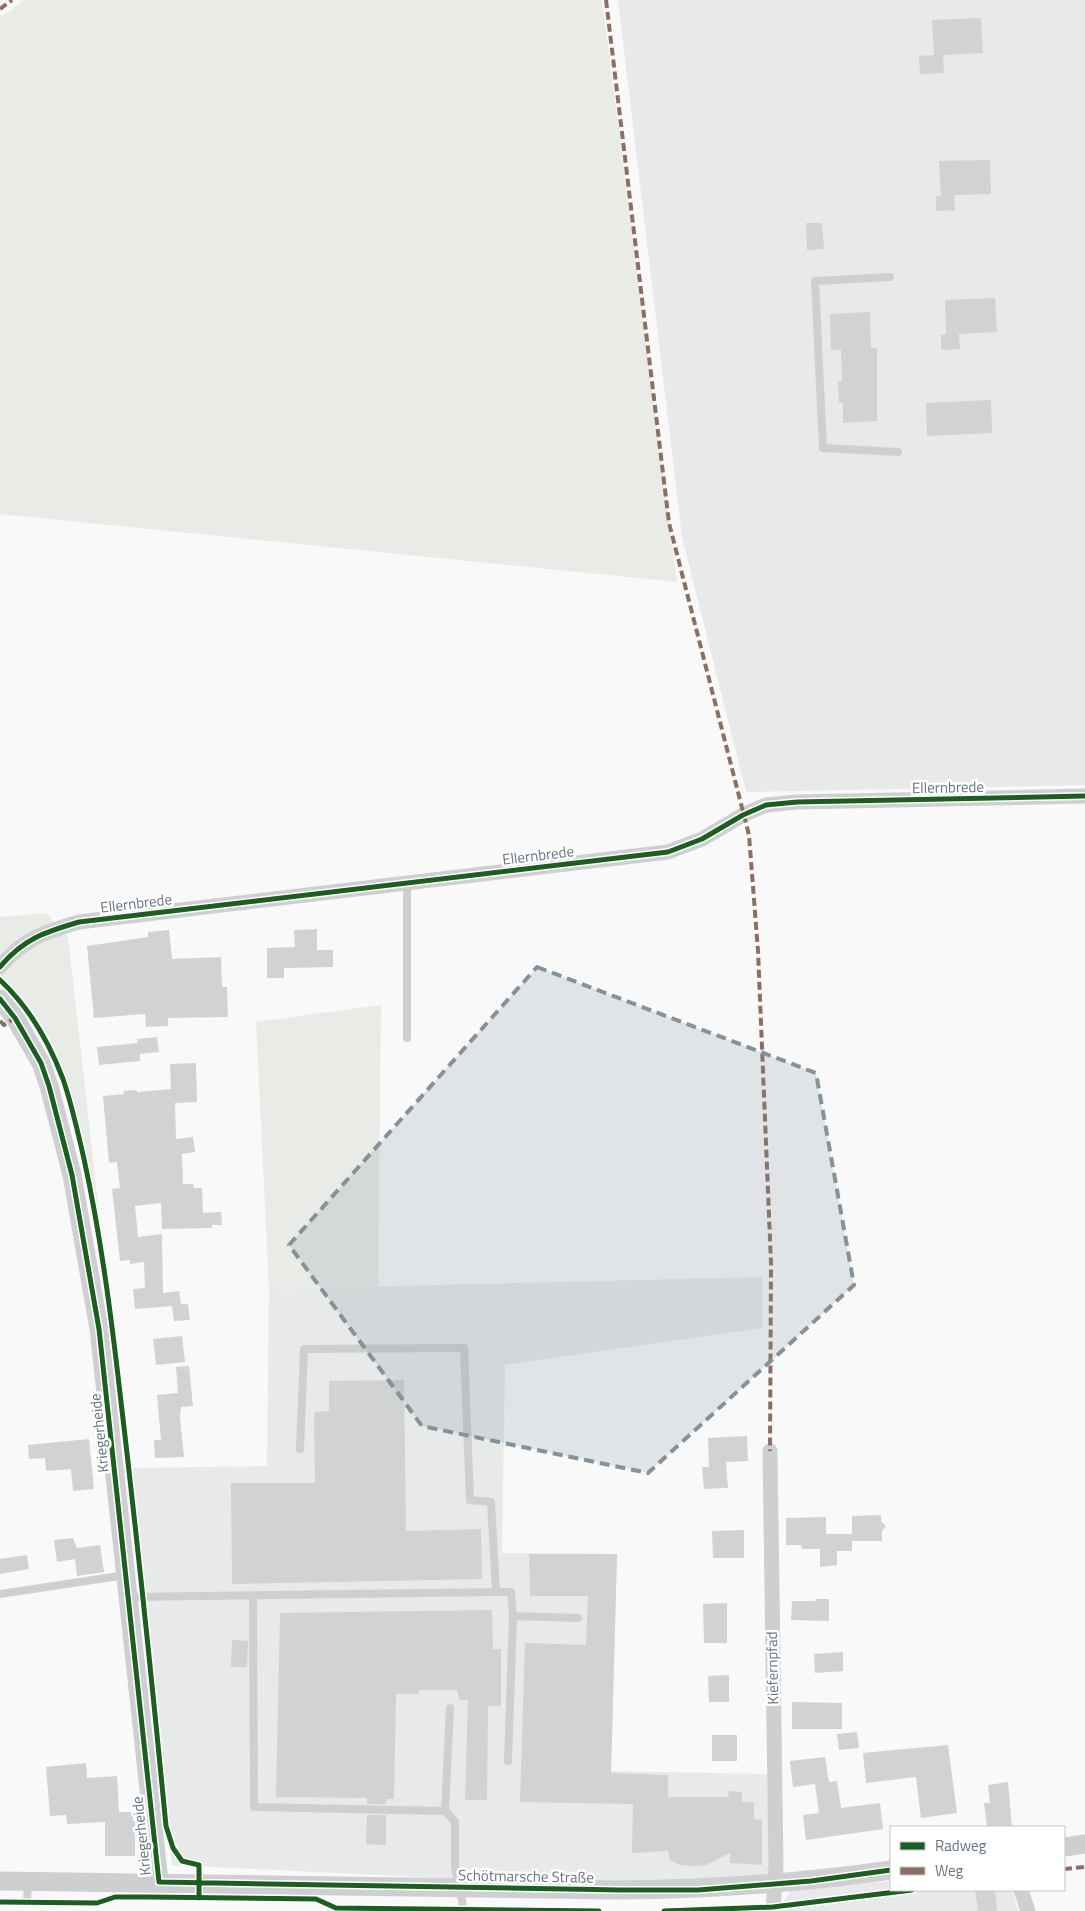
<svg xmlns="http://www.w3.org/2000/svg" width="1085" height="1911" viewBox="0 0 1085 1911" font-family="'Titillium Web',sans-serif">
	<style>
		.built { fill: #e8e9e9 }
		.green { fill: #e8ebe6 }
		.building { fill: #d0d2d3 }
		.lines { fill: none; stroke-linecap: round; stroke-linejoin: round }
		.service { stroke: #cecfd0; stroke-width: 8 }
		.minor { stroke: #cecfd0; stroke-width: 15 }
		.tertiary { stroke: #cecfd0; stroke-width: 19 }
		.quiet { stroke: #8d6e63; stroke-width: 4; stroke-dasharray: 8 4; stroke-linecap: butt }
		.cycleway-casing { stroke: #fff; stroke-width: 8 }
		.cycleway { stroke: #1b5e20; stroke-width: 5 }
		.marked { fill: #84929c; fill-opacity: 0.2; stroke: #84929c; stroke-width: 4; stroke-dasharray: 10 6; stroke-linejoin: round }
		.labels { text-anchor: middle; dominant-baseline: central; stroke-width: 5; stroke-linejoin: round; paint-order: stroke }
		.street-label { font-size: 15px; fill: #657683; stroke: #fff }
	</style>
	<rect width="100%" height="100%" fill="#f9f9f9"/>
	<!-- built -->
	<path class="built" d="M618,0H1085V785L746,792L682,537Z
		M762,1277L763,1328L505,1365L502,1553L617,1554L611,1771L767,1774L770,1876L613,1882L460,1879L172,1865L124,1468L267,1466L269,1289Z
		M891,1881V1890H1012L1018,1911H782L783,1902L791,1891Z"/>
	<!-- green -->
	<path class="green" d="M24,0H602L677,582L0,514V18Z
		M46,913L68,937L101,1230C87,1164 62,1013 0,978V917Z
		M381,1005L378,1286L269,1289L256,1022Z"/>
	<!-- building -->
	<path class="building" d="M981,18L983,53L943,55L944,73L920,74L919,56L934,55L932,20Z
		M990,160L991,194L954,195L955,210L936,211V196H941L939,161Z
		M806,223H822L824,249L807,250Z
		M995,298L997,332L959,334L960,349L941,350V335L946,334L945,300Z
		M870,312L871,348H877V421L843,423V403H839L838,381H842L841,350H831L830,314Z
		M991,400L992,433L927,436L926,403Z
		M317,929V950H333V967L284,968V978H267V948L295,947L294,930Z
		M169,930L172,959L221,957L222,987H227L228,1017L168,1018V1026L146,1027L145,1014L94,1018L87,946L148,937V932Z
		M157,1037L159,1052L140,1054V1061L99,1065L97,1047L138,1043L137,1039Z
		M196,1063L197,1102L175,1103L176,1139L193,1137L195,1152L182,1154L183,1184H193L194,1188H202L203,1213L221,1212L222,1225H212V1228L162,1229L161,1203L135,1206L138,1237L162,1234L163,1293L179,1291L181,1304H188L190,1320L174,1321L172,1306L135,1309L133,1289L145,1288L144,1262L130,1264V1260L120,1261L112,1189L120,1188L117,1162L109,1163L103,1096L124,1094L123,1091L137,1090V1092L171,1089L170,1064Z
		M182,1336L185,1362L156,1365L153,1339Z
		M189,1366L193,1406L181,1407L180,1417L184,1457L155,1458L154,1440H161L157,1395L178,1393L176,1367Z
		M404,1380L406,1531L481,1529L482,1579L232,1584L231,1483H315L314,1412L329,1411V1381Z
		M747,1436L748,1461L726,1462L728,1488L704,1489L702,1467H709L708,1438Z
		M89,1439L94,1489L73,1491L71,1469L46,1471L45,1458L29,1459L28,1445Z
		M881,1515V1521L886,1526L882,1531V1541H852V1551H837V1565L820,1567V1549H802L801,1545H786V1518L826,1517V1534H852V1516Z
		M744,1530V1558H713L712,1531Z
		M73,1538L77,1548L100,1545L104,1572L77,1576L75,1559L57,1562L54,1540Z
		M529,1554H617L611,1773L668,1775V1797H729L728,1791L742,1792V1802H754V1819L762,1820V1865L730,1863V1853L706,1865L696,1866L680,1865L670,1860L668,1851L632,1853L633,1804L520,1802L525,1643L586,1645L588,1596H530Z
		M27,1555L29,1569L0,1574V1559Z
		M816,1599H829V1621L791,1620L792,1601H815Z
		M727,1603V1643H704L703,1604Z
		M492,1610L493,1649H501V1706H488L487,1800H465L468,1700H460L457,1690H419V1694H396L394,1799H386V1804H367V1798L276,1797L280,1613Z
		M232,1640L248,1641L247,1667H231Z
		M843,1652V1671L815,1673L814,1654Z
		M729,1675V1702H709L708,1676Z
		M792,1702L842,1703V1729H792Z
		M857,1732L859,1748L839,1750L837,1734Z
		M712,1735H737V1761H712Z
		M948,1745L957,1813L921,1818L916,1777L866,1783L863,1753Z
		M825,1757L829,1782L837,1781L841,1808L880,1803L883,1829L806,1840L803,1815L819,1813L815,1784L793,1787L790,1761Z
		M86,1763L87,1778L117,1776L119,1812H133V1821H135V1856H105V1822L67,1824L66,1815L50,1816L46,1767Z
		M1008,1782L1012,1827H987L984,1803H990L988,1785Z
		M367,1815H386V1845L366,1844Z
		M975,1890H995L997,1911H978Z"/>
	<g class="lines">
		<!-- service -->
		<path class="service" d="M890,277L815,281L823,448L898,452
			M407,883V1038
			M496,1592H511L513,1616
			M0,1594L126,1575
			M128,1597L496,1592L491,1502L470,1500L464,1348L304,1349L300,1449
			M253,1597L254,1807L445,1811L455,1822V1867L464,1911
			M508,1761L513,1616L578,1618
			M445,1811L450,1708
			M27,1902L28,1881"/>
		<!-- minor -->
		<path class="minor" d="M0,967C23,939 45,932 79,922L668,852L702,839L743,815L766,805L797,802L1085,796
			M770,1451L776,1865L773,1911
			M1021,1890L1028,1911"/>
		<!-- tertiary -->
		<path class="tertiary" d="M0,999L15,1018L41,1063L49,1086L72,1175L99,1329L159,1882
			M1064,1847L1085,1844
			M0,1881L620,1890C711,1889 801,1883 891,1870"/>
		<!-- quiet -->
		<path class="quiet" d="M606,0L669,523L749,835L758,951L771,1263L770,1451
			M0,9L12,0
			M0,1021L4,1025L19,1015
			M1064,1869L1085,1867"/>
		<defs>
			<path id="cycleway" d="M0,967C23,939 45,932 79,922L668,852L702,839L743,815L766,805L797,802L1085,796
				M0,980C29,1007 49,1042 63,1079C72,1105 78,1133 84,1159C101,1237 111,1315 120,1393C137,1537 152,1681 166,1826L173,1848L182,1861L199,1865V1898
				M0,999L15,1018L41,1063L49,1086L72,1175L99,1329L159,1882L620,1890H698L811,1881L891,1870
				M0,1902L97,1903L115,1897H149L316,1899L336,1908L599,1911
				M664,1911L773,1907L912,1890"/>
		</defs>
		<!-- cycleway casing -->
		<use href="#cycleway" class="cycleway-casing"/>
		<!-- cycleway -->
		<use href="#cycleway" class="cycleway"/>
	</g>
	<!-- marked area -->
	<path class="marked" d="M537,967L816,1073L854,1285L648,1473L422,1426L289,1245Z"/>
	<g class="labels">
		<!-- street labels -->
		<g class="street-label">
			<text transform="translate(948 787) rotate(-1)">Ellernbrede</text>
			<text transform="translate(538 855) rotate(-7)">Ellernbrede</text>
			<text transform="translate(136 903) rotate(-7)">Ellernbrede</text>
			<text transform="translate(99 1433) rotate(-96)">Kriegerheide</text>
			<text transform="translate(772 1668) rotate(-91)">Kiefernpfad</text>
			<text transform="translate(141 1836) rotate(-96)">Kriegerheide</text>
			<text transform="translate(526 1876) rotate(1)">Schötmarsche Straße</text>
		</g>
	</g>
	<!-- legend -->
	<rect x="890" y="1826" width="175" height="65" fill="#ffffff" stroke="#c1c8cd"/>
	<rect x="900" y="1842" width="25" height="8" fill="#1b5e20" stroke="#c1c8cd"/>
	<text x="935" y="1851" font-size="15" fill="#657683">Radweg</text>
	<rect x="900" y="1867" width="25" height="8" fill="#8d6e63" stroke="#c1c8cd"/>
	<text x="935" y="1876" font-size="15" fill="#657683">Weg</text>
</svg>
